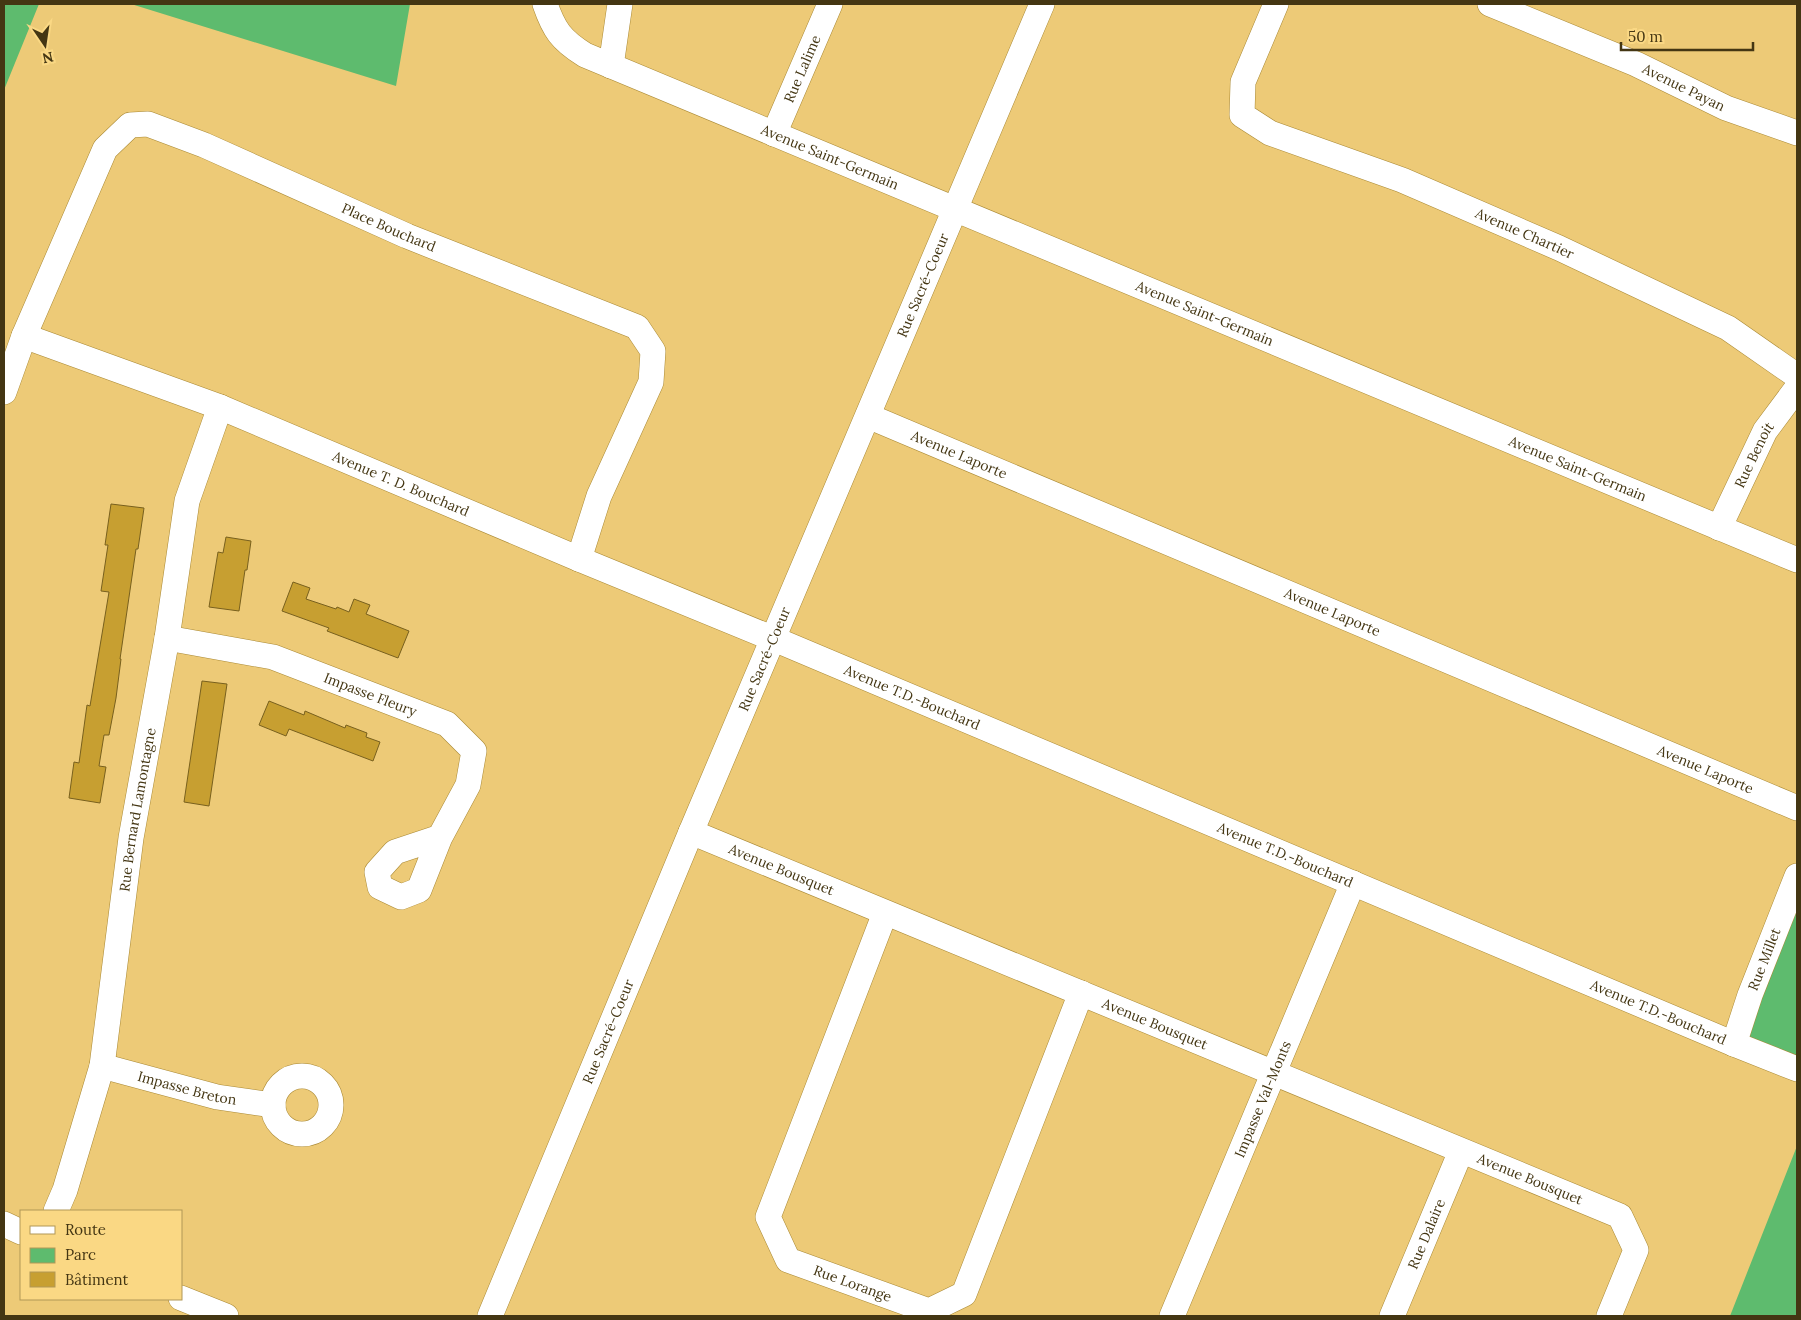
<svg xmlns="http://www.w3.org/2000/svg" width="1801" height="1320" viewBox="0 0 1801 1320" font-family="Lora,serif">
	<style>
		.green { fill: #5ebb6e }
		.building { fill: #c79f31; stroke: #78601e }
		.lines { fill: none; stroke-linecap: round; stroke-linejoin: round }
		.minor-casing { stroke: #aa8934; stroke-width: 26 }
		.minor { stroke: #fff; stroke-width: 25 }
		.labels { text-anchor: middle; dominant-baseline: central; stroke-width: 4; stroke-linejoin: round; paint-order: stroke }
		.street-label { font-size: 14px; fill: #443613; stroke: #fad884 }
	</style>
	<rect width="100%" height="100%" fill="#edca77"/>
	<!-- green -->
	<path class="green" d="M4,4H39L4,90Z
		M131,4H410L396,86Z
		M1797,886V1069L1734,1044Z
		M1797,1146V1316H1730Z"/>
	<!-- building -->
	<path class="building" d="M111,504L144,508L138,549H136L120,659H121L116,698L109,735H104L99,766L106,767L100,803L69,798L74,762L79,763L87,705L90,706L109,592L101,591L108,545H105Z
		M226,537L251,541L247,570H245L239,611L209,607L218,552L223,553Z
		M293,582L310,588L306,599L336,609L337,607L349,612L354,599L370,605L366,614L409,631L398,658L327,631L329,628L282,611Z
		M202,681L227,684L209,806L184,802Z
		M269,701L304,715L305,711L345,728L346,725L367,733L366,737L380,742L373,761L289,729L286,736L259,725Z"/>
	<g class="lines">
		<defs>
			<g id="minor">
				<path id="s1" d="M545,4C554,30 561,40 585,55L1797,560"/>
				<path id="s2" d="M1276,4L1243,82L1242,115L1270,133L1402,180L1559,248L1728,328L1797,376"/>
				<path id="s3" d="M1490,4L1636,64L1726,108L1797,133"/>
				<path d="M611,66L620,4"/>
				<path id="s4" d="M774,134L830,4"/>
				<path id="s5" d="M24,336L220,407L579,559L774,639L1734,1044L1797,1069"/>
				<path id="s6" d="M4,392L24,336L105,149L130,125L148,124L204,145L407,236L637,327L653,351L651,382L599,496L579,559"/>
				<path id="s7" d="M868,416L1797,808"/>
				<path id="s8" d="M1719,528L1765,431L1797,388"/>
				<path id="s9" d="M167,638L273,657L447,724L474,751L468,785L440,837L395,852L377,872L380,887L401,897L419,890L440,837"/>
				<path id="s10" d="M691,832L1620,1216L1636,1250L1609,1316"/>
				<path id="s11" d="M885,913L768,1217L788,1260L929,1311L964,1294L1081,993"/>
				<path id="s12" d="M1734,1044L1750,995L1797,876"/>
				<path id="s13" d="M102,1066L217,1097L273,1105"/>
				<circle cx="302" cy="1105" r="29"/>
				<path id="s14" d="M56,1211L65,1190L102,1066L131,838L167,638L187,501L220,407"/>
				<path d="M4,1224L21,1232"/>
				<path d="M181,1298L226,1316"/>
				<path id="s15" d="M490,1316L691,832L1042,4"/>
				<path id="s16" d="M1172,1316L1353,883"/>
				<path id="s17" d="M1392,1316L1461,1151"/>
			</g>
		</defs>
		<!-- minor casing -->
		<use href="#minor" class="minor-casing"/>
		<!-- minor -->
		<use href="#minor" class="minor"/>
	</g>
	<g class="labels">
		<!-- street labels -->
		<g class="street-label">
			<text stroke="none"><textPath href="#s4" startOffset="71">Rue Lalime</textPath></text>
			<text stroke="none"><textPath href="#s3" startOffset="211">Avenue Payan</textPath></text>
			<text stroke="none"><textPath href="#s1" startOffset="332">Avenue Saint-Germain</textPath></text>
			<text stroke="none"><textPath href="#s6" startOffset="578">Place Bouchard</textPath></text>
			<text stroke="none"><textPath href="#s2" startOffset="425">Avenue Chartier</textPath></text>
			<text stroke="none"><textPath href="#s15" startOffset="1118">Rue Sacré-Coeur</textPath></text>
			<text stroke="none"><textPath href="#s1" startOffset="738">Avenue Saint-Germain</textPath></text>
			<text stroke="none"><textPath href="#s7" startOffset="99">Avenue Laporte</textPath></text>
			<text stroke="none"><textPath href="#s8" startOffset="81">Rue Benoit</textPath></text>
			<text stroke="none"><textPath href="#s1" startOffset="1142">Avenue Saint-Germain</textPath></text>
			<text stroke="none"><textPath href="#s5" startOffset="405">Avenue T. D. Bouchard</textPath></text>
			<text stroke="none"><textPath href="#s7" startOffset="504">Avenue Laporte</textPath></text>
			<text stroke="none"><textPath href="#s15" startOffset="712">Rue Sacré-Coeur</textPath></text>
			<text stroke="none"><textPath href="#s9" startOffset="212">Impasse Fleury</textPath></text>
			<text stroke="none"><textPath href="#s5" startOffset="959">Avenue T.D.-Bouchard</textPath></text>
			<text stroke="none"><textPath href="#s7" startOffset="909">Avenue Laporte</textPath></text>
			<text stroke="none"><textPath href="#s14" startOffset="411">Rue Bernard Lamontagne</textPath></text>
			<text stroke="none"><textPath href="#s5" startOffset="1364">Avenue T.D.-Bouchard</textPath></text>
			<text stroke="none"><textPath href="#s10" startOffset="98">Avenue Bousquet</textPath></text>
			<text stroke="none"><textPath href="#s12" startOffset="90">Rue Millet</textPath></text>
			<text stroke="none"><textPath href="#s5" startOffset="1769">Avenue T.D.-Bouchard</textPath></text>
			<text stroke="none"><textPath href="#s10" startOffset="502">Avenue Bousquet</textPath></text>
			<text stroke="none"><textPath href="#s15" startOffset="308">Rue Sacré-Coeur</textPath></text>
			<text stroke="none"><textPath href="#s13" startOffset="88">Impasse Breton</textPath></text>
			<text stroke="none"><textPath href="#s16" startOffset="235">Impasse Val-Monts</textPath></text>
			<text stroke="none"><textPath href="#s10" startOffset="908">Avenue Bousquet</textPath></text>
			<text stroke="none"><textPath href="#s17" startOffset="89">Rue Dalaire</textPath></text>
			<text stroke="none"><textPath href="#s11" startOffset="442">Rue Lorange</textPath></text>
		</g>
	</g>
	<!-- border -->
	<rect width="1801" height="1320" fill="none" stroke="#443613" stroke-width="10"/>
	<!-- legend -->
	<rect x="20" y="1210" width="162" height="90" fill="#fad884" stroke="#b19757"/>
	<rect x="30" y="1226" width="25" height="8" fill="#ffffff" stroke="#b19757"/>
	<text x="65" y="1235" font-size="15" fill="#443613">Route</text>
	<rect x="30" y="1248" width="25" height="15" fill="#5ebb6e" stroke="#b19757"/>
	<text x="65" y="1260" font-size="15" fill="#443613">Parc</text>
	<rect x="30" y="1272" width="25" height="15" fill="#c79f31" stroke="#b19757"/>
	<text x="65" y="1285" font-size="15" fill="#443613">Bâtiment</text>
	<!-- north arrow -->
	<g transform="translate(45 45) rotate(167)" stroke="#fad884" stroke-width="4" paint-order="stroke">
	<path d="M0-4L9 19L0 12L-9 19Z" fill="#443613"/>
	<text y="-8" font-size="14" font-weight="bold" text-anchor="middle" fill="#443613">N</text>
	</g>
	<!-- scale -->
	<path d="M1621 42v8h132v-8" fill="none" stroke="#443613" stroke-width="2.5"/>
	<text x="1628" y="42" font-size="15" fill="#443613" stroke="#fad884" stroke-width="4" paint-order="stroke">50 m</text>
</svg>
